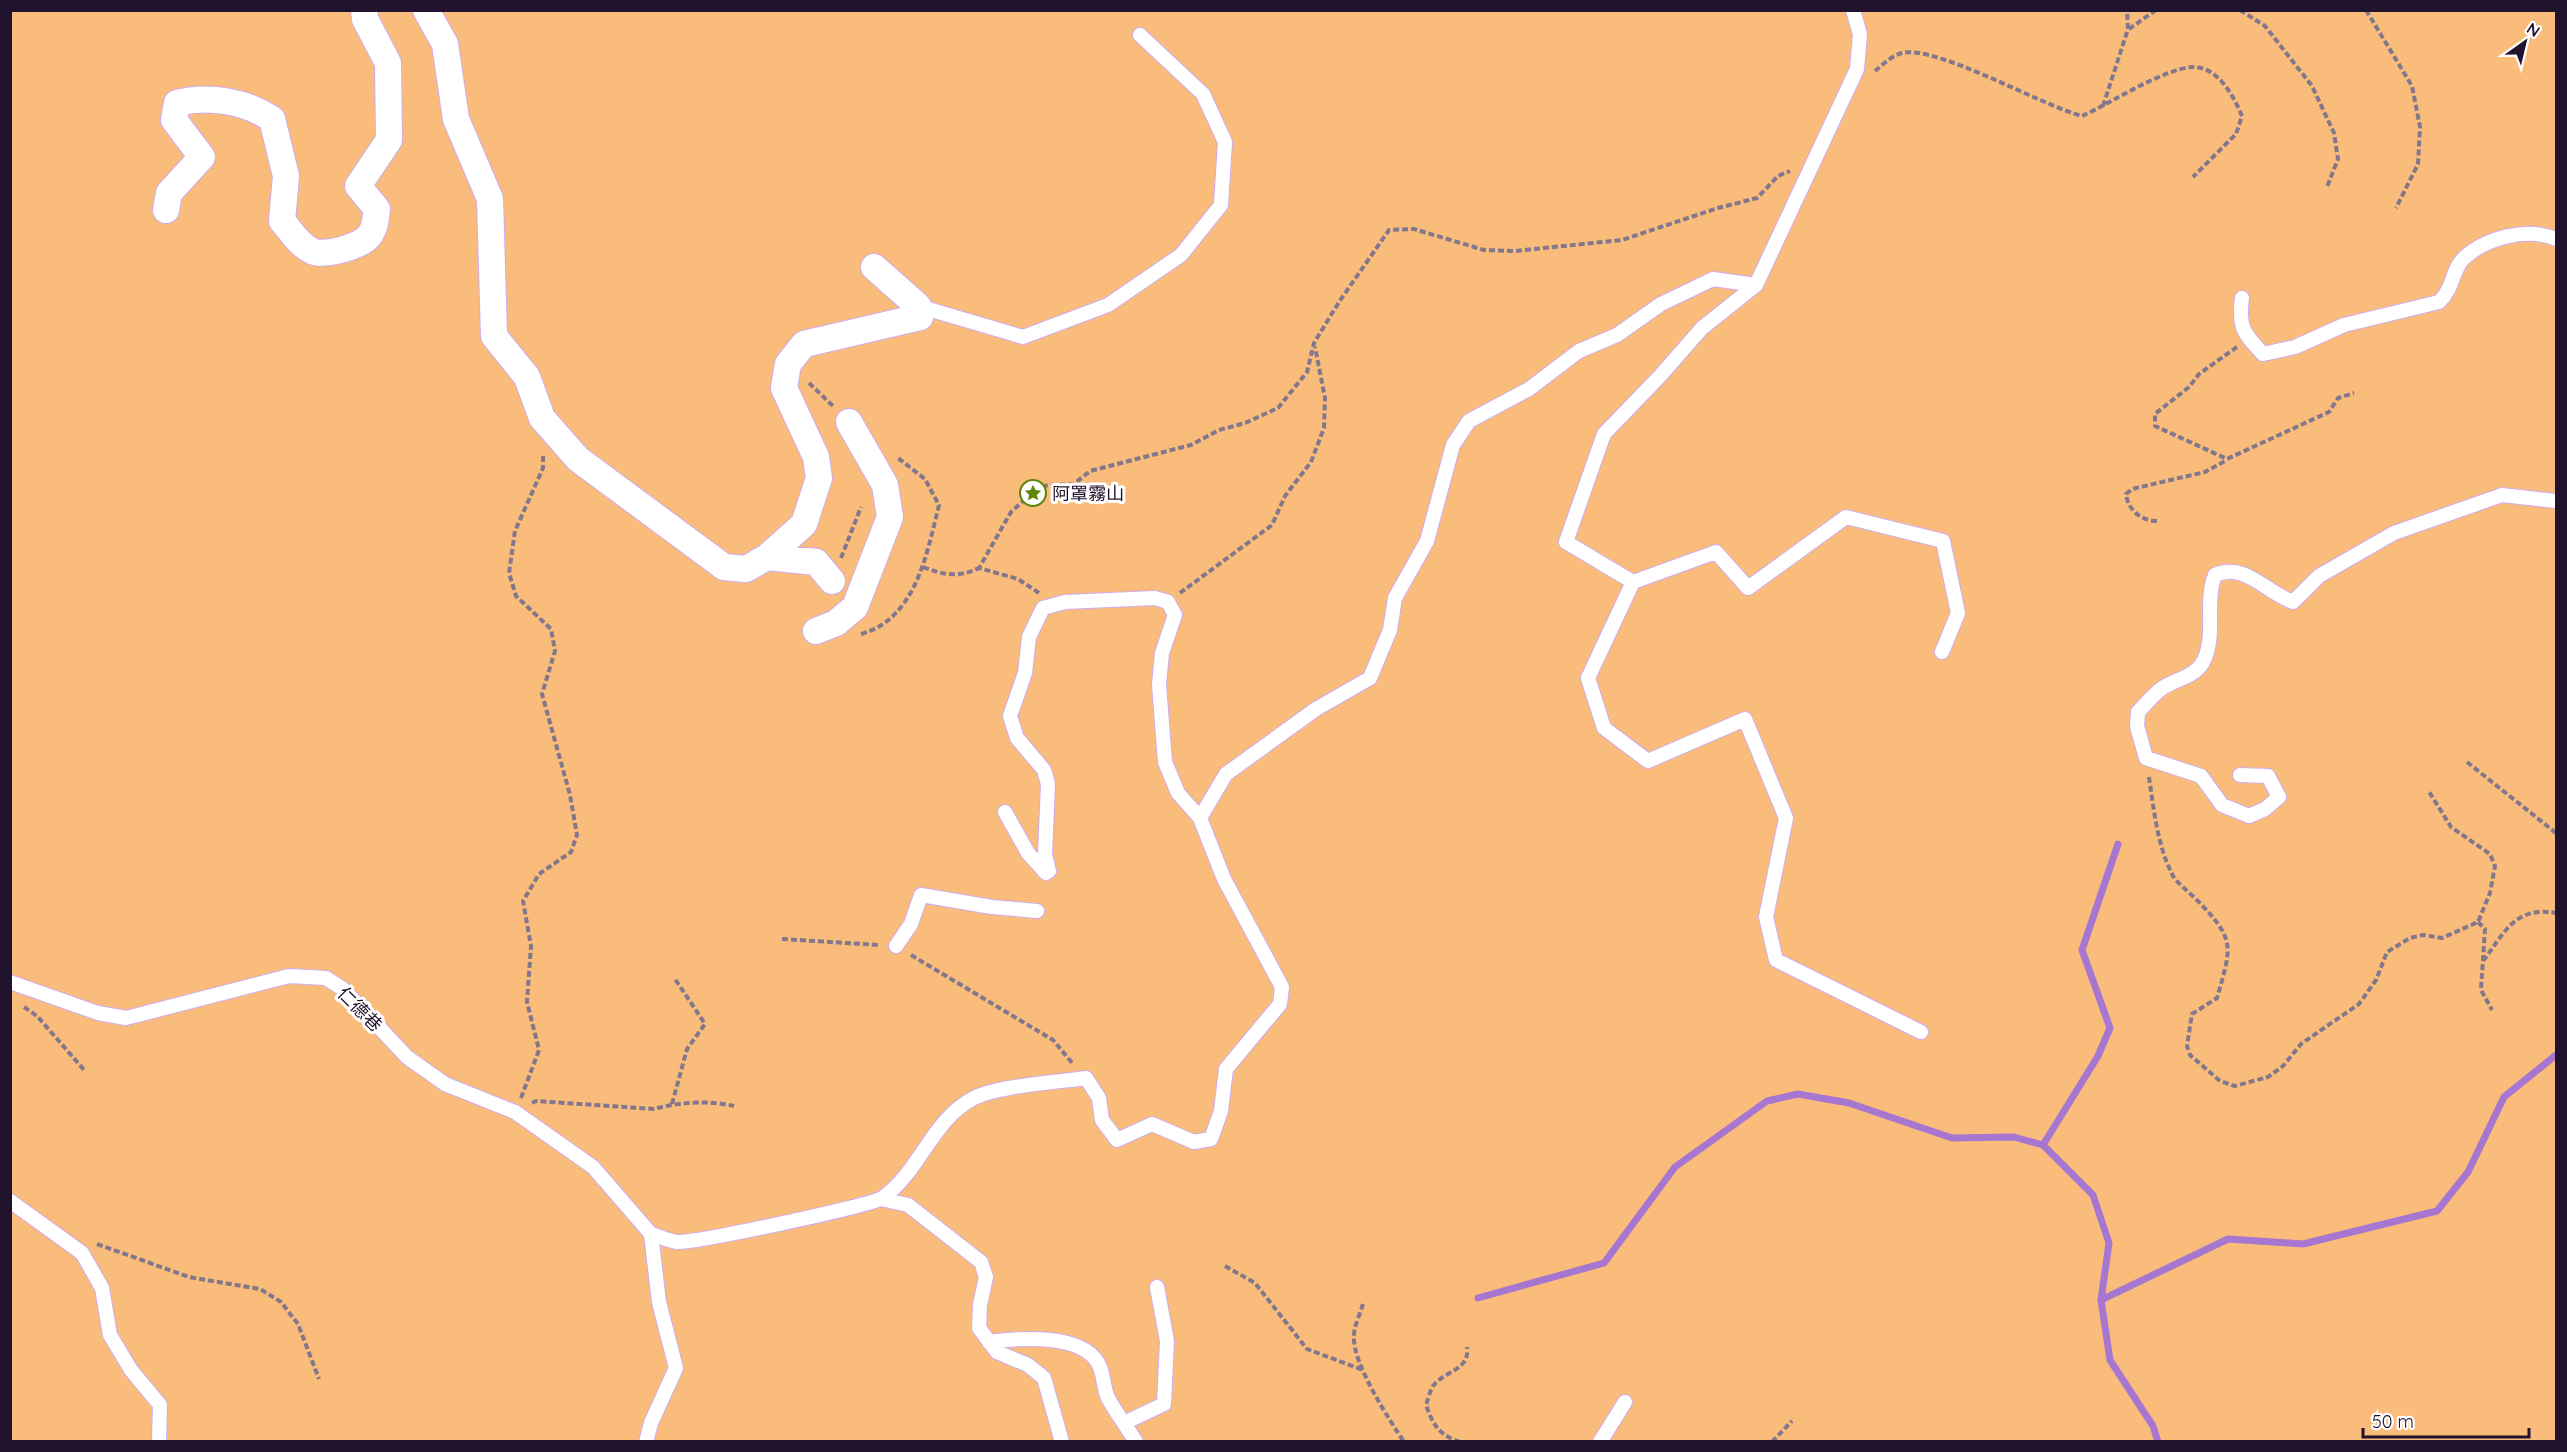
<svg xmlns="http://www.w3.org/2000/svg" width="2567" height="1452" viewBox="0 0 2567 1452" font-family="Quicksand,'Noto Sans TC',sans-serif">
	<style>
		.green { fill: #fabc7b }
		.lines { fill: none; stroke-linecap: round; stroke-linejoin: round }
		.stream { stroke: #a676d1; stroke-width: 7 }
		.lane-casing { stroke: #cfacf1; stroke-width: 16 }
		.street-casing { stroke: #cfacf1; stroke-width: 28 }
		.path { stroke: #82778c; stroke-width: 4; stroke-dasharray: 6 3; stroke-linecap: butt }
		.lane { stroke: #fff; stroke-width: 14 }
		.street { stroke: #fff; stroke-width: 26 }
		.labels { text-anchor: middle; dominant-baseline: central; stroke-width: 6; stroke-linejoin: round; paint-order: stroke }
		.poi-label { font-size: 18px; fill: #21132d; stroke: #fff; text-anchor: start }
		.street-label { font-size: 18px; fill: #21132d; stroke: #fff }
	</style>
	<rect width="100%" height="100%" fill="#eee7f5"/>
	<!-- green -->
	<path class="green" d="M11,11H2556V1441H11Z"/>
	<g class="lines">
		<!-- stream -->
		<path class="stream" d="M2043,1145L2098,1056L2110,1028L2082,950L2118,844
			M1478,1298L1604,1263L1675,1167L1767,1101L1798,1094L1849,1103L1952,1138L2014,1137L2043,1145L2093,1195L2109,1243L2101,1300L2110,1360L2153,1426L2158,1442
			M2101,1300L2228,1239L2303,1244L2437,1211L2468,1172L2504,1097L2556,1055"/>
		<defs>
			<path id="lane" d="M1853,10L1860,34L1857,69L1756,285L1702,328L1660,376L1604,434L1566,542L1633,582L1716,552L1748,588L1846,517L1943,541L1958,613L1942,652
				M2242,298C2238,327 2244,334 2263,354L2295,347L2344,325L2439,302C2454,288 2452,269 2464,258C2487,237 2528,227 2556,239
				M918,306L1023,337L1108,305L1181,255L1221,205L1225,142L1203,94L1140,35
				M1633,582L1588,678L1604,728L1648,761L1745,719L1786,818L1766,917L1776,960L1921,1032
				M2240,775L2268,776L2279,797L2265,809L2249,816L2222,805L2201,776L2146,758L2137,726L2138,712C2145,705 2152,696 2161,689C2174,679 2194,678 2203,662C2217,635 2204,603 2215,575C2245,562 2265,592 2293,602L2319,576L2394,533L2502,495L2556,501
				M1005,812L1028,853L1046,873L1049,871L1045,854L1048,784L1044,770L1017,738L1010,716L1025,673L1029,637L1043,608L1065,602L1155,598L1168,602L1175,615L1162,653L1159,684L1165,762L1178,793L1200,818
				M896,946L911,924L921,895L992,907L1037,911
				M10,982L98,1013L126,1018L289,976L326,978L343,989L407,1057L445,1084L515,1112L593,1167L651,1234
				M881,1199L908,1205L981,1262L986,1277L980,1305L979,1328L997,1352L1028,1365L1044,1378L1062,1442
				M10,1201L82,1253L102,1288L110,1335L131,1370L160,1405L159,1442
				M651,1234C659,1236 669,1241 677,1242C695,1243 870,1206 882,1198C921,1171 931,1120 974,1098C997,1086 1058,1082 1086,1078L1099,1098L1102,1120L1117,1140L1152,1124L1194,1142L1211,1139L1221,1111L1226,1069L1280,1004L1282,987L1224,879L1200,818L1226,774L1316,709L1370,678L1390,630L1395,598L1427,541L1453,445L1469,421L1529,389L1579,351L1617,335L1661,304L1713,279L1756,285
				M989,1342C1018,1338 1081,1333 1098,1363C1104,1373 1103,1387 1108,1398C1116,1413 1127,1427 1136,1442
				M1124,1423L1164,1404L1167,1341L1157,1287
				M646,1442L651,1423L676,1368L659,1302L651,1234
				M1600,1442L1625,1402"/>
			<path id="street" d="M426,10L445,44L456,119L490,199L494,336L527,377L542,418L578,459L724,567L746,569L767,557L804,524L819,478L816,457L784,388L788,364L804,344L920,317L918,306L874,267
				M166,210L169,193L202,157L174,120L177,103C209,95 245,101 272,119L286,176L282,221C291,231 299,245 312,251C323,257 356,247 366,239C375,232 376,219 377,209L358,186L389,140L388,63L365,19L364,10
				M767,557L816,562L832,581
				M816,631L836,623L855,607L890,517L885,485L849,422"/>
		</defs>
		<!-- lane casing -->
		<use href="#lane" class="lane-casing"/>
		<!-- street casing -->
		<use href="#street" class="street-casing"/>
		<!-- path -->
		<path class="path" d="M2240,10L2265,26L2312,86L2334,133L2338,159L2327,187
			M2366,10L2412,86L2420,127L2418,164L2396,208
			M2129,29L2156,10
			M1875,71C1882,65 1893,55 1902,53C1937,45 2040,105 2082,116C2111,103 2163,69 2192,67C2218,66 2234,97 2242,116L2236,134L2193,177
			M2103,106L2128,29L2127,10
			M2237,347L2199,374L2189,387L2155,414V426L2227,459L2329,412L2338,398L2354,393
			M809,383L834,407
			M2157,521C2141,521 2128,510 2126,494L2132,489L2205,472L2227,460
			M841,558L861,507
			M923,567C944,575 958,578 979,568
			M1039,593L1018,579L979,568L1011,512L1040,486L1074,484L1090,471L1191,445L1219,430L1245,423L1278,408L1307,372L1314,343L1339,302L1389,230L1414,229L1484,250L1515,251L1622,240L1718,208L1757,198L1778,176L1790,171
			M1180,593L1272,525L1285,496L1311,462L1324,428L1325,398L1315,347
			M861,634C916,619 927,553 939,505L925,479L898,458
			M2467,762L2556,833
			M2149,777C2154,810 2157,845 2173,876C2178,884 2189,892 2196,899C2236,940 2232,945 2217,998L2192,1014L2187,1046L2190,1055L2220,1081L2235,1086L2268,1077L2283,1066L2301,1044L2359,1004L2376,980L2387,952L2410,938L2423,935L2442,938L2478,922L2490,893L2495,866L2490,854L2451,827L2428,790
			M2478,922L2485,929L2481,990L2492,1010
			M782,939L879,945
			M911,955L1053,1040L1073,1064
			M2483,961C2505,932 2515,906 2556,913
			M24,1007L37,1016L85,1071
			M521,1098L539,1050L527,1002L531,946L523,901L539,874L571,852L577,835L570,795L542,694L555,651L551,629L516,596L509,573L515,531L543,468V454
			M532,1103L536,1101L654,1109C679,1102 709,1100 734,1106
			M672,1104L687,1049L705,1024L675,979
			M97,1244L189,1277L260,1289L281,1302L298,1324L319,1379
			M1225,1266L1255,1283L1307,1349L1363,1370
			M1363,1304C1360,1314 1354,1326 1354,1336C1352,1363 1389,1419 1404,1442
			M1460,1442C1439,1435 1433,1425 1426,1405C1428,1399 1430,1391 1433,1386C1445,1370 1470,1371 1467,1347
			M1772,1442L1792,1421"/>
		<!-- lane -->
		<use href="#lane" class="lane"/>
		<!-- street -->
		<use href="#street" class="street"/>
	</g>
	<!-- icons -->
	<defs>
		<symbol id="sight-ring" viewBox="-11 -11 22 22"><circle r="9.5" fill="#fff" stroke="#5f8508" stroke-width="1.5"/><path d="M0-6L1.8-2.2L6-1.7L2.9 1.2L3.7 5.4L0 3.3L-3.7 5.4L-2.9 1.2L-6-1.7L-1.8-2.2Z" fill="#5f8508"/></symbol>
	</defs>
	<g fill-rule="evenodd">
		<use href="#sight-ring" x="1018" y="478" width="30" height="30"/>
	</g>
	<g class="labels">
		<!-- poi labels -->
		<g class="poi-label">
			<text x="1052" y="493">阿罩霧山</text>
		</g>
		<!-- street labels -->
		<g class="street-label">
			<text transform="translate(360 1009) rotate(45)">仁德巷</text>
		</g>
	</g>
	<!-- border -->
	<rect width="2567" height="1452" fill="none" stroke="#21132d" stroke-width="24"/>
	<!-- north arrow -->
	<g transform="translate(2525 42) rotate(34)" stroke="#ffffff" stroke-width="4.5" paint-order="stroke">
	<path d="M0-4.5L10 22L0 15L-10 22Z" fill="#21132d"/>
	<text y="-9" font-size="16" font-weight="bold" text-anchor="middle" fill="#21132d">N</text>
	</g>
	<!-- scale -->
	<path d="M2363 1428v9h166v-9" fill="none" stroke="#21132d" stroke-width="3"/>
	<text x="2372" y="1428" font-size="18" fill="#21132d" stroke="#ffffff" stroke-width="4.5" paint-order="stroke">50 m</text>
</svg>
